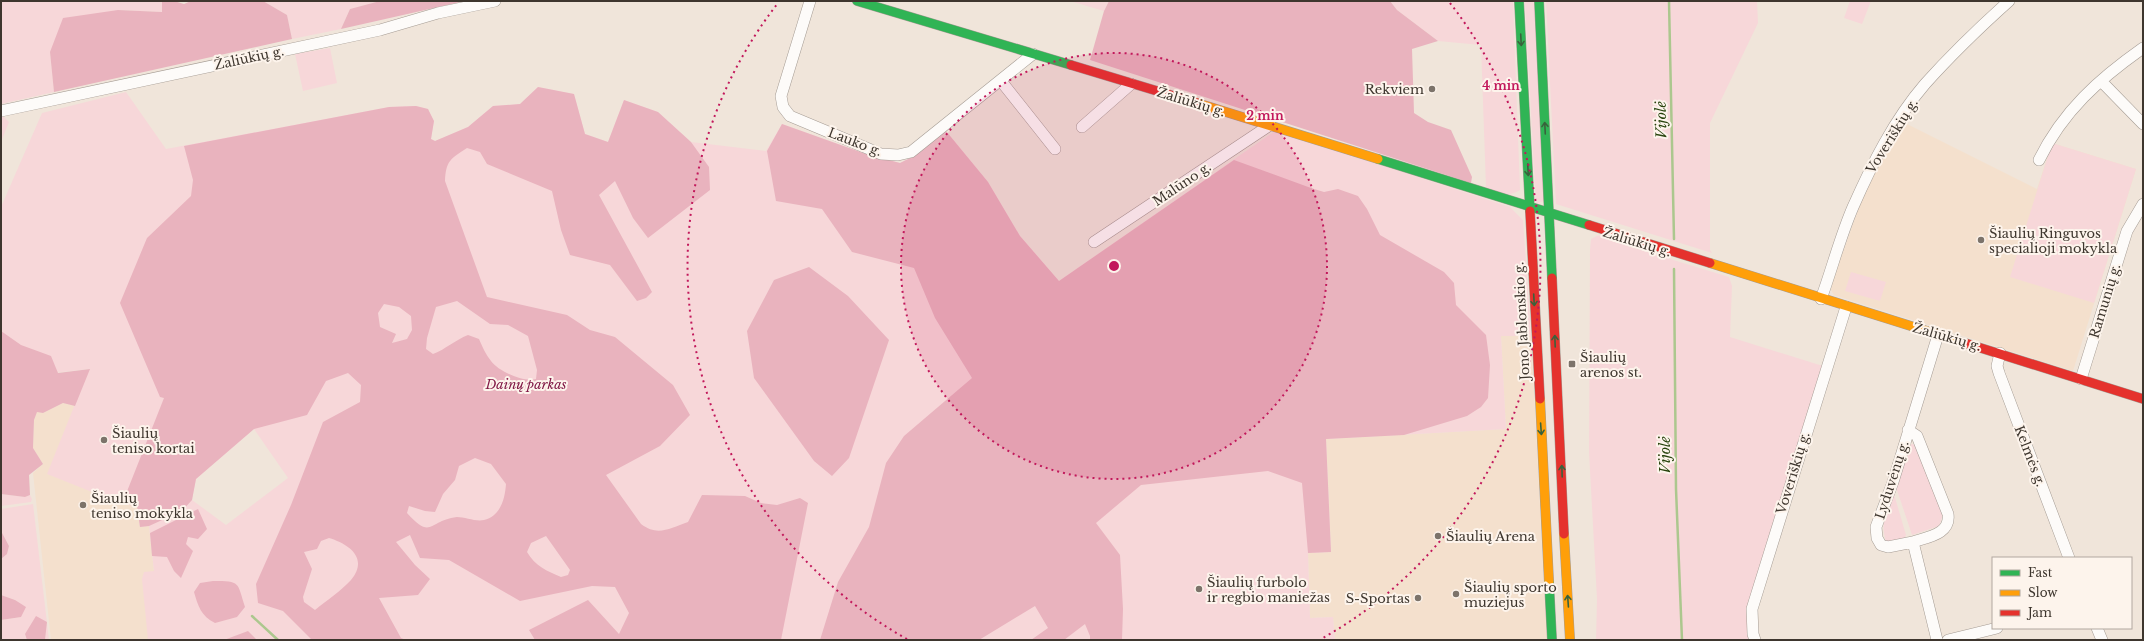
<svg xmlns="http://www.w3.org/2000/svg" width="2144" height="641" viewBox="0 0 2144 641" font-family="'Libre Baskerville',serif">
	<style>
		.built { fill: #f4e0cd }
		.green { fill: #f7d7d9; fill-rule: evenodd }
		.forest { fill: #e9b3be; fill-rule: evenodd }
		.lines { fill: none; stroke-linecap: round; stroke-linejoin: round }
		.stream { stroke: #acc78e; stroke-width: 2.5 }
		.street-casing { stroke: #a59c94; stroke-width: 12 }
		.fast-casing { stroke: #a59c94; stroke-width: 10 }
		.slow-casing { stroke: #a59c94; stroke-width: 10 }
		.jam-casing { stroke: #a59c94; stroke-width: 10 }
		.street { stroke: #fdfbf9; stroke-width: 11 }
		.fast { stroke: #30b455; stroke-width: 9 }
		.slow { stroke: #ff9f0a; stroke-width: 9 }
		.jam { stroke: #e5322d; stroke-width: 9 }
		.oneway { stroke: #39623c }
		.ring { fill: none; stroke: #c2185b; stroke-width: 2; stroke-dasharray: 2 4 }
		.poi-dot { fill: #7c736a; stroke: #fdf4ec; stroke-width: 1.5 }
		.labels { text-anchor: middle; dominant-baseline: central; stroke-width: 4; stroke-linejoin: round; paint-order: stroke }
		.street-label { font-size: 13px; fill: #3e362e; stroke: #fdf4ec }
		.poi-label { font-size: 13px; fill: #3e362e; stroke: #fdf4ec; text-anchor: start }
		.park-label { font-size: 13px; font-style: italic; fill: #811846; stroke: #fdf4ec }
		.water-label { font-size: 14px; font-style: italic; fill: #28430d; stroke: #fdf4ec }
		.centre { fill: #c2185b; stroke: #fdf4ec; stroke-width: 2 }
		.ring-label { font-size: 12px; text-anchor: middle; font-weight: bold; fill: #c2185b; stroke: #fdf4ec; stroke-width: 4; stroke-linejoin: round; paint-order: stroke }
	</style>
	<rect width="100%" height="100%" fill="#f0e5da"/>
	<!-- built -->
	<path class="built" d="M1905,123L2037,189L2052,143L2136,169L2073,371L1834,295L1831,290L1832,283L1863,196L1882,158Z
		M1501,336H1531L1547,640H1335L1333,617L1310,618L1308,553L1331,552L1326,439L1506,429Z
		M63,403L75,406L122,504L137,506L140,526H149L154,571L148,640H51L33,473L43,464L33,448L34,420L37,411L43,413Z"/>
	<!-- green -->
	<path class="green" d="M1,1H162V12L118,10L50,52L54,92L1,104Z
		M263,1H380L350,9L341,29L292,39L287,15Z
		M1070,1H1109L1104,11Z
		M1390,1H1513L1520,190C1508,198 1499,192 1486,187L1481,45L1438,41L1397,10Z
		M1525,1H1534L1544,201L1536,204Z
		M1546,1H1757L1758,23L1710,123V250L1712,253L1556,204Z
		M1850,1H1871L1862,24L1844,18Z
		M330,48L337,83L303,91L295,54Z
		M538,87L574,94L585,134L608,142L624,100L658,112L691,142L766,151L782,124L866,154L900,163L914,156L946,131L988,182L1020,236L1059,281L1275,131L1510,207L1523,220L1531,336H1501L1506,429L1326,439L1331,552L1308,553L1310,618L1333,617L1335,640H148L142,579L144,572L154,571L149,526L140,527L137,506L122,504L47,474L89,369L1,379V207L42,113L126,92L166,149L389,107L416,106L428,109L434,121L431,139L435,141L468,127L493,106L520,104ZM254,429L288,478L226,525L192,500L196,479Z
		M3,116L9,122L1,142V117Z
		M2052,143L2136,169L2094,303L2010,277Z
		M1602,235L1615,239L1621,244L1729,277L1732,286L1730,337L1826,367L1752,609L1755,640H1596L1597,599L1589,452L1590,250L1591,239L1597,236Z
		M1851,272L1886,282L1880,301L1845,291Z
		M1912,444L1915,445L1943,515L1939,526L1912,535L1896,487L1908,446Z
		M1,494L25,497L30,495L32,499L31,502L1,506Z
		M1894,494L1906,535L1904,539L1886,542C1880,521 1886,513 1894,494Z
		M33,504L49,640H45L47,622L25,634L27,640H1V620L21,617L15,600L1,595V559L7,554L9,546L1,531V509Z"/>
	<!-- forest -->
	<path class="forest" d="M162,1H174L184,4L191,1H263L287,15L292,39L54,92L50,52L63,18L118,10L162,12Z
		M380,1H465L341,29L350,9Z
		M1109,1H1390L1397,10L1438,41L1412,49L1414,113L1428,122L1451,130L1472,177L1471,183L1090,60L1104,11Z
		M538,87L574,94L585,134L608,142L624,100L658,112L691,142L709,167L710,190L648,238L633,218L615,181L599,195L652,292L646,298L637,301L610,265L570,255L561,230L552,191L487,164L480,152L467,148C450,159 446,161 445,181L487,297L567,315L590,330L615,337L673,385L690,415L660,446L606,475L641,524C658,537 670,528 688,522L702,495L745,496L761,503L777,505L800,498L808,503L781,640H535L529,630L588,600L619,634L629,613L615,587L592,586L520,601L449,560L420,558L410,535L396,542L415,565L430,579L418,595L379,598L401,638L406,640H312L283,611L258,603L256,584L291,505L323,422L360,402L361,385L348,373L326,381L307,415L254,429L196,479L192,500L182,511L149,526L140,527L137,506L122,504L164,398L160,397L120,303L147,238L191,196L193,180L184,146L389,107L416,106L428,109L434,121L431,139L435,141L468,127L493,106L520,104ZM457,301L490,324L508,325L528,336L537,370L536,379C524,383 498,371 491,361C486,355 482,346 479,339L468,335C455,340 446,349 433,354L426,349L427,338L436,307ZM384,304L399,307L411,316L412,330L407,339L392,343L396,334L380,327L378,313ZM475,458L491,464L506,484C505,498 501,516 484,520C476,522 465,517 457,517C429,520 432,541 407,513L409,506L425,511L435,512L443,494L455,480L459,466ZM546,536L570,570L568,575L561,577C547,571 535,566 527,552L531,543ZM329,538C349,544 369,558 351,580C341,591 326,601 315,610L304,602L303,597L312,569L304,552L317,549L321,541Z
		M782,124L866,154L900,163L914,156L946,131L988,182L1020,236L1059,281L1234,160L1311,188L1324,192L1338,189L1358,196L1367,209L1380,235L1444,272L1454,283L1456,305L1486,335L1490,365L1488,398L1481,407L1467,416L1404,435L1326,439L1331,552L1308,553L1302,483L1268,471L1141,485L1096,523L1120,555L1123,609L1122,640H1090V636L1085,624L1064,640H1031L1048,628L1035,606L979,640H820L838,582L869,527L886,463L904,436L972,378L935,318L914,268L852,252L822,209L776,201L767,151Z
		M809,267L848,296L889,340L849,458L832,476L814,461L754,378L747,331L774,280Z
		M1,331L21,345L51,356L58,373L90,369L75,406L63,403L43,413L37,412L34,420L33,448L43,464L29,475L30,495L25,497L1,494Z
		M198,509L207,529L198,539L188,537L186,544L193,551L181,578L174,571L167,557L152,556L150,533Z
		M1,531L9,546L7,554L1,559Z
		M213,581C241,581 237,582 245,607L237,617L215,623C201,616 198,606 194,592L200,583Z
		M1,595L15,600L26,607L21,617L1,620Z
		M36,616L47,622L45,640H27L25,634Z
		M248,631L257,640H224Z"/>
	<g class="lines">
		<!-- stream -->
		<path class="stream" d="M1669,1L1674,239
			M1674,269L1676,489L1682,640
			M252,616L278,640"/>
		<defs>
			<path id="street" d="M810,1L781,96L783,107L790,116L881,154L898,155L911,152L1033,54
				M1001,81L1055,149
				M2101,81L2143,124
				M1,111L380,30L438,13L495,1
				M1082,127L1131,84
				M2039,160C2063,111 2099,79 2143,48
				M1094,242L1270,125
				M1821,299C1832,269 1840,237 1853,207C1872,164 1894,120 1925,84C1951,55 1980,27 2009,1
				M2000,353L1997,366L1999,373L2069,558
				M2081,379L2127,231L2143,204
				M1908,430L1917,436L1948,514C1951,534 1928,537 1913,542
				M2097,628L2102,640
				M1755,640L1753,634L1752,609L1846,307
				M1937,640L1913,542L1888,547L1881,545L1877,538L1876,527L1893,482L1938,335
				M1948,640L1997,628"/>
			<path id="fast" d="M857,1L1071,65
				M1519,1L1530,211
				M1539,1L1552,278
				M1378,159L1589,225
				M1549,582L1552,640"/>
			<path id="slow" d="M1197,103L1378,159
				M1710,263L1965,343
				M1540,399L1549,582
				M1564,534L1570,640"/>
			<path id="jam" d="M1071,65L1197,103
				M1530,211L1540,399
				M1589,225L1710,263
				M1552,278L1564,534
				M1965,343L2143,399"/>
		</defs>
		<!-- street casing -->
		<use href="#street" class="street-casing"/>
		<!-- fast casing -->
		<use href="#fast" class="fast-casing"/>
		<!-- slow casing -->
		<use href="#slow" class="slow-casing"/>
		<!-- jam casing -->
		<use href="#jam" class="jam-casing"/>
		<!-- street -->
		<use href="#street" class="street"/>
		<!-- fast -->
		<use href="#fast" class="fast"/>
		<!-- slow -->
		<use href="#slow" class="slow"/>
		<!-- jam -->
		<use href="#jam" class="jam"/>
	</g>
	<!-- one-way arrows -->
	<defs><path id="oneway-shaft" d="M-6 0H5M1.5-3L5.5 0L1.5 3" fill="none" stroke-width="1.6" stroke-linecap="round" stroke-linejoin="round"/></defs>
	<g class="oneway">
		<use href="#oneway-shaft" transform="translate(1521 40) rotate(87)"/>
		<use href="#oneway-shaft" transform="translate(1545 128) rotate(-93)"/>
		<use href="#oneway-shaft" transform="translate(1528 170) rotate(87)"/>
		<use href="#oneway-shaft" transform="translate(1534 300) rotate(87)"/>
		<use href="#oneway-shaft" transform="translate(1555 341) rotate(-92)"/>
		<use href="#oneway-shaft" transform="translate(1541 429) rotate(86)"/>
		<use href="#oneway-shaft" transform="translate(1562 471) rotate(-92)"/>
		<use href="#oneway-shaft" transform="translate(1568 601) rotate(-94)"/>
	</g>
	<!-- distance rings -->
	<circle cx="1114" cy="266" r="213" fill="#c2185b" fill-opacity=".12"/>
	<g class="ring">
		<circle cx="1114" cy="266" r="213"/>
		<path d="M907 639A427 427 0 0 1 778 3M1450 3A427 427 0 0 1 1321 639"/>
	</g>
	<!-- markers -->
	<g class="poi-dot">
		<circle cx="1432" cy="89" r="4"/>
		<circle cx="1981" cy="240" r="4"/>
		<rect x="1568" y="360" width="8" height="8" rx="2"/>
		<circle cx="104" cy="440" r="4"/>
		<circle cx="83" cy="505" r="4"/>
		<circle cx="1438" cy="536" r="4"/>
		<circle cx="1199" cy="589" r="4"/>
		<circle cx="1456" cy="594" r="4"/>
		<circle cx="1418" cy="598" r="4"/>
	</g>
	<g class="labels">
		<!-- street labels -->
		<g class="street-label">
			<text transform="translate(249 58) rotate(-12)">Žaliūkių g.</text>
			<text transform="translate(1191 102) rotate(17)">Žaliūkių g.</text>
			<text transform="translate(1892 136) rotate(-58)">Voveriškių g.</text>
			<text transform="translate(855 142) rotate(21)">Lauko g.</text>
			<text transform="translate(1182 184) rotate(-34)">Malūno g.</text>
			<text transform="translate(1637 242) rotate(17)">Žaliūkių g.</text>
			<text transform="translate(2105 301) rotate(-73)">Ramunių g.</text>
			<text transform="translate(1522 321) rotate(-93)">Jono Jablonskio g.</text>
			<text transform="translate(1947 337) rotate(16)">Žaliūkių g.</text>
			<text transform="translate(2030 456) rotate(69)">Kelmės g.</text>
			<text transform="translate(1793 473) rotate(-73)">Voveriškių g.</text>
			<text transform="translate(1892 480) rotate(-72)">Lyduvėnų g.</text>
		</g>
		<!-- poi labels -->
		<g class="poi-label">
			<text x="1424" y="89" text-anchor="end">Rekviem</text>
			<text x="1989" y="233">Šiaulių Ringuvos<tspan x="1989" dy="15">specialioji mokykla</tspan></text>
			<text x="1580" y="357">Šiaulių<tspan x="1580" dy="15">arenos st.</tspan></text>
			<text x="112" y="433">Šiaulių<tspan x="112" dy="15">teniso kortai</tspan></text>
			<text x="91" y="498">Šiaulių<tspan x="91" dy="15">teniso mokykla</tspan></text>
			<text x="1446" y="536">Šiaulių Arena</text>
			<text x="1207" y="582">Šiaulių furbolo<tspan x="1207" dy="15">ir regbio maniežas</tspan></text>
			<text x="1464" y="587">Šiaulių sporto<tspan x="1464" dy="15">muziejus</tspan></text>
			<text x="1410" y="598" text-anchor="end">S-Sportas</text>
		</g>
		<!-- park labels -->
		<g class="park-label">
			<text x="526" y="384">Dainų parkas</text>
		</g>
		<!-- water labels -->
		<g class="water-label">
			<text transform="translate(1661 120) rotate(-91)">Vijolė</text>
			<text transform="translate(1665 455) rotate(-90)">Vijolė</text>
		</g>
	</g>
	<circle cx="1114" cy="266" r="6" class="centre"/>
	<g class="ring-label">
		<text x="1501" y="90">4 min</text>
		<text x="1265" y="120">2 min</text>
	</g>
	<!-- border -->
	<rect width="2144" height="641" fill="none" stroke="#3e362e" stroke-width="4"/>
	<!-- legend -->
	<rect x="1992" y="557" width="140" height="72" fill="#fdf4ec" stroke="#b1a8a0"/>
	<rect x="2000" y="570" width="20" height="6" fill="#30b455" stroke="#b1a8a0"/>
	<text x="2028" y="577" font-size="12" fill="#3e362e">Fast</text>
	<rect x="2000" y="590" width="20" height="6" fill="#ff9f0a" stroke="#b1a8a0"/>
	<text x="2028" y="597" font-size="12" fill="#3e362e">Slow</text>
	<rect x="2000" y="610" width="20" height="6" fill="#e5322d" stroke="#b1a8a0"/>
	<text x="2028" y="617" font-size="12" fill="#3e362e">Jam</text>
</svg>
